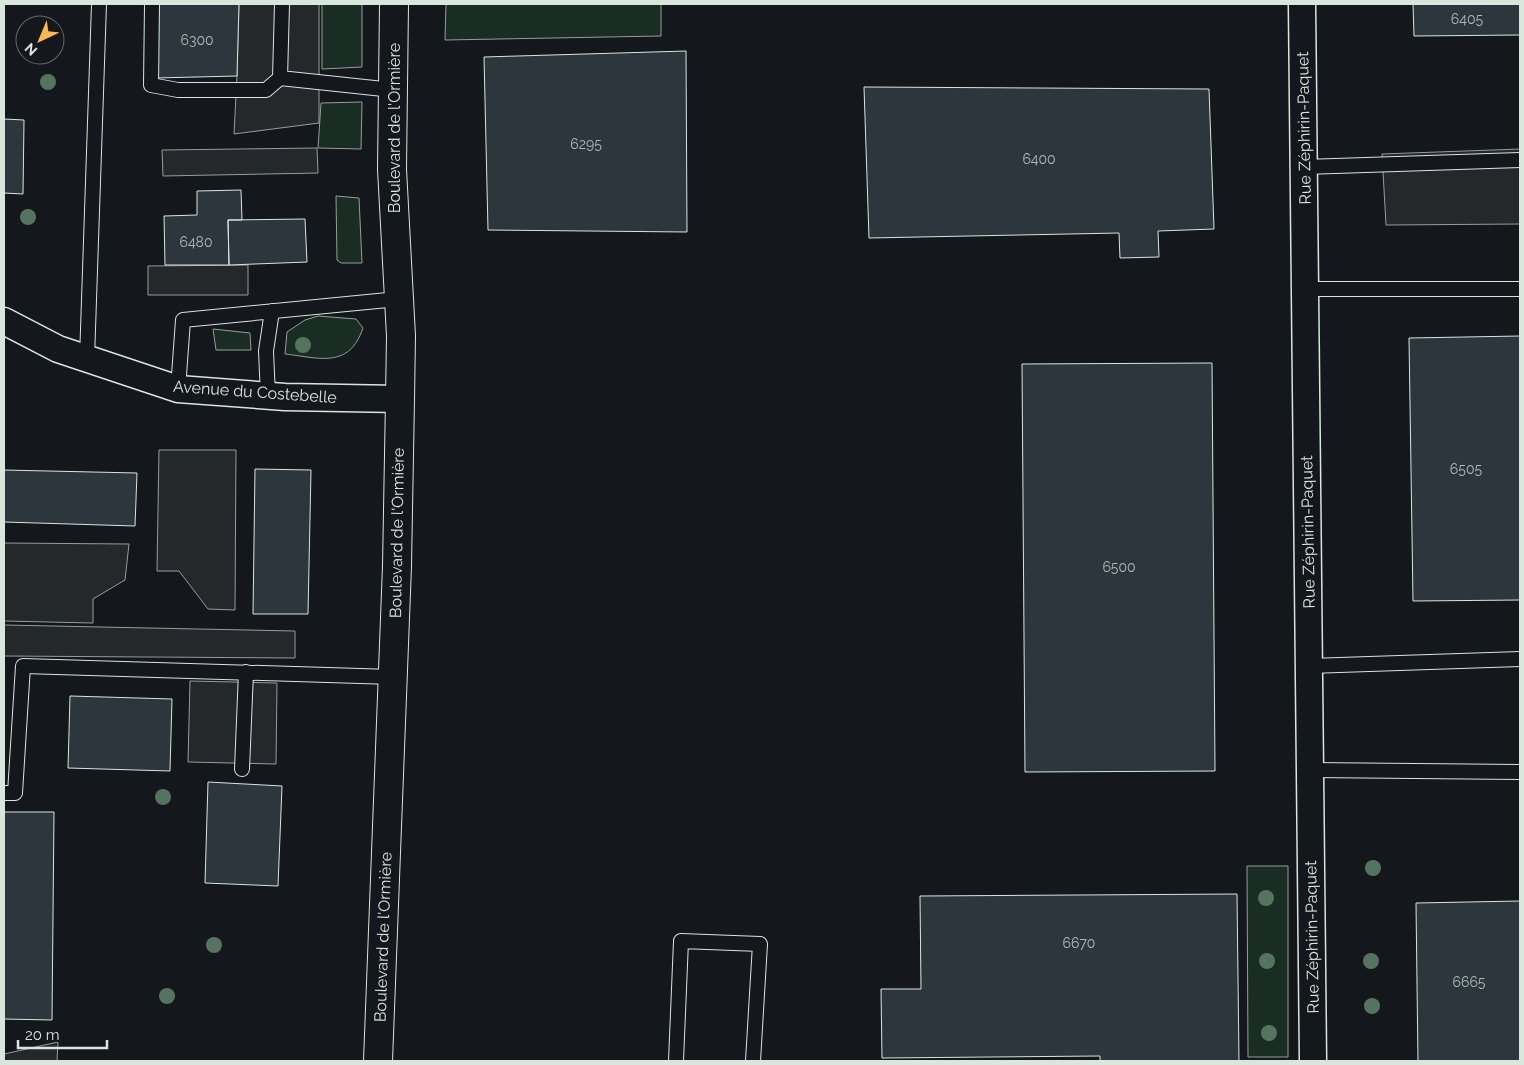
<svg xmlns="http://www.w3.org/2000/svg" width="1524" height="1065" viewBox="0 0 1524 1065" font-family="Raleway,sans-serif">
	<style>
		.green { fill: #1a2d24; stroke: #939e99 }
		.parking { fill: #24282b; stroke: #939e99 }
		.building { fill: #2c363c; stroke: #d8e6dc }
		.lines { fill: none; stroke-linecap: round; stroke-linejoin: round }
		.service-casing { stroke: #d8e6dc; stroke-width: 16 }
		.minor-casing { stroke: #d8e6dc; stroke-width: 29 }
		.secondary-casing { stroke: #d8e6dc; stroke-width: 30 }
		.service { stroke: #14181c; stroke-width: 14 }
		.minor { stroke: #14181c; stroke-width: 26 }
		.secondary { stroke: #14181c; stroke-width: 28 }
		.tree { fill: #55745f }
		.labels { text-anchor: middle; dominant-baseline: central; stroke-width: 4; stroke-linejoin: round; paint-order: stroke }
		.number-label { font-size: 14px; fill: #adbab4 }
		.street-label { font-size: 16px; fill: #d8e6dc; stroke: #14181c }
	</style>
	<rect width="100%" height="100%" fill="#14181c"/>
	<!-- green -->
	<path class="green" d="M322,4H362V67L322,69Z
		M446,4H661V36L445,40Z
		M362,102L361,149L318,148L321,103Z
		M336,196L359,198L362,263H341L337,260Z
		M318,316L356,319L363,328C349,369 320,358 285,354L287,332L305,320Z
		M213,329L250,333L251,350H216Z
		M1247,866H1288V1057H1248Z"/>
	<!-- parking -->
	<path class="parking" d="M239,4H319V123L234,134L237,76Z
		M317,148L318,173L163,176L162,150Z
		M1520,149V224L1386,225L1382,154Z
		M248,265V295H148V266Z
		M159,450H236L235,610L208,609L179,571H157Z
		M4,543L129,544L125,580L93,599V623L4,621Z
		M4,625L295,631V658L4,656Z
		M190,681L277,683L276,764L188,762Z
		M58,1042L57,1061H4V1054Z"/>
	<!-- building -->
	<path class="building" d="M156,4H239L237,76L155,78Z
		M1413,4H1520V35L1414,36Z
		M686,51L687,232L488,230L484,57Z
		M864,87L1209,89L1214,229L1158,231L1159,257L1120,258L1119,233L869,238Z
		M4,119L24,120L23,194L4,193Z
		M241,190L242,220H228L229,265H165L164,216L197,215V191Z
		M305,219L307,262L229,265L228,220Z
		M1520,336V600L1413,601L1409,338Z
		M1212,363L1215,771L1025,772L1022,364Z
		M255,469L311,470L308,614H253Z
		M4,470L137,473L135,526L4,522Z
		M70,696L172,699L170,771L68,768Z
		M208,782L282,786L278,886L205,883Z
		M4,812H54L52,1020L4,1019Z
		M1237,894L1239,1061H1100V1056L882,1058L881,989H921L920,896Z
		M1520,901V1061H1418L1416,903Z"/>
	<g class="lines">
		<defs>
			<path id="service" d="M152,4L151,85L178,90H266L280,78
				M282,4L280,78L393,90
				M1304,167L1520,160
				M1306,289H1520
				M87,359L99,4
				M178,389L183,320L398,299
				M268,396L266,351L272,311
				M1309,666L1520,659
				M242,769L246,672
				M1310,770L1520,772
				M4,793H15L23,666L393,677
				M676,1061L681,941L760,944L753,1061"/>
			<path id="minor" d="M1302,4L1313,1061
				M4,321L58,349L178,389L285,397L400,399"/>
			<path id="secondary" d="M378,1061L397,566L400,399L401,336L392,169L394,4"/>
		</defs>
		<!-- service casing -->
		<use href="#service" class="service-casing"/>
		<!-- minor casing -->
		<use href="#minor" class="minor-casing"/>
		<!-- secondary casing -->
		<use href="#secondary" class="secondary-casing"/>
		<!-- service -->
		<use href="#service" class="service"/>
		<!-- minor -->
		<use href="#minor" class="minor"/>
		<!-- secondary -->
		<use href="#secondary" class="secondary"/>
	</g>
	<!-- trees -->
	<g class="tree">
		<circle cx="48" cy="82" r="8"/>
		<circle cx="28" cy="217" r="8"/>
		<circle cx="303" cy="345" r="8"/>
		<circle cx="163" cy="797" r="8"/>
		<circle cx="1373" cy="868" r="8"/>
		<circle cx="1266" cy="898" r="8"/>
		<circle cx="214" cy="945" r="8"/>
		<circle cx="1267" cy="961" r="8"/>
		<circle cx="1371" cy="961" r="8"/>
		<circle cx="167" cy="996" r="8"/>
		<circle cx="1372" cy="1006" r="8"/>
		<circle cx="1269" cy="1033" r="8"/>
	</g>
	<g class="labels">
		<!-- number labels -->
		<g class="number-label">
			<text x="1467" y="19">6405</text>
			<text x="197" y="40">6300</text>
			<text x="586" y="144">6295</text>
			<text x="1039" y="159">6400</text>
			<text x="196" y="242">6480</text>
			<text x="1466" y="469">6505</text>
			<text x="1119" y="567">6500</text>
			<text x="1079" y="943">6670</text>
			<text x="1469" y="982">6665</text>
		</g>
		<!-- street labels -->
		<g class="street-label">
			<text transform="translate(394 128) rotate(-90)">Boulevard de l'Ormière</text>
			<text transform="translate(1304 128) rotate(-91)">Rue Zéphirin-Paquet</text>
			<text transform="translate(255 392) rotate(4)">Avenue du Costebelle</text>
			<text transform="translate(1308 532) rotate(-91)">Rue Zéphirin-Paquet</text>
			<text transform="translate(397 533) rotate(-89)">Boulevard de l'Ormière</text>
			<text transform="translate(383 937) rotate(-88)">Boulevard de l'Ormière</text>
			<text transform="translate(1312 937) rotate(-91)">Rue Zéphirin-Paquet</text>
		</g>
	</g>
	<!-- border -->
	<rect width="1524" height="1065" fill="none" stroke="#d8e6dc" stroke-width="10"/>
	<!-- north arrow -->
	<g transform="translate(40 40) rotate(224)"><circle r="24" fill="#14181c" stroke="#626a69"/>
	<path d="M0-4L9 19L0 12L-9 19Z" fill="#ffb74d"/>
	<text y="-8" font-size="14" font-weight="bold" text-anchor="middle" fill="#d8e6dc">N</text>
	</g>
	<!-- scale -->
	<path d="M18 1040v8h89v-8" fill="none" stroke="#d8e6dc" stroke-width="2.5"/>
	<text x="25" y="1040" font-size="15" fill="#d8e6dc" stroke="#14181c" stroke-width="4" paint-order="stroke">20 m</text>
</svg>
